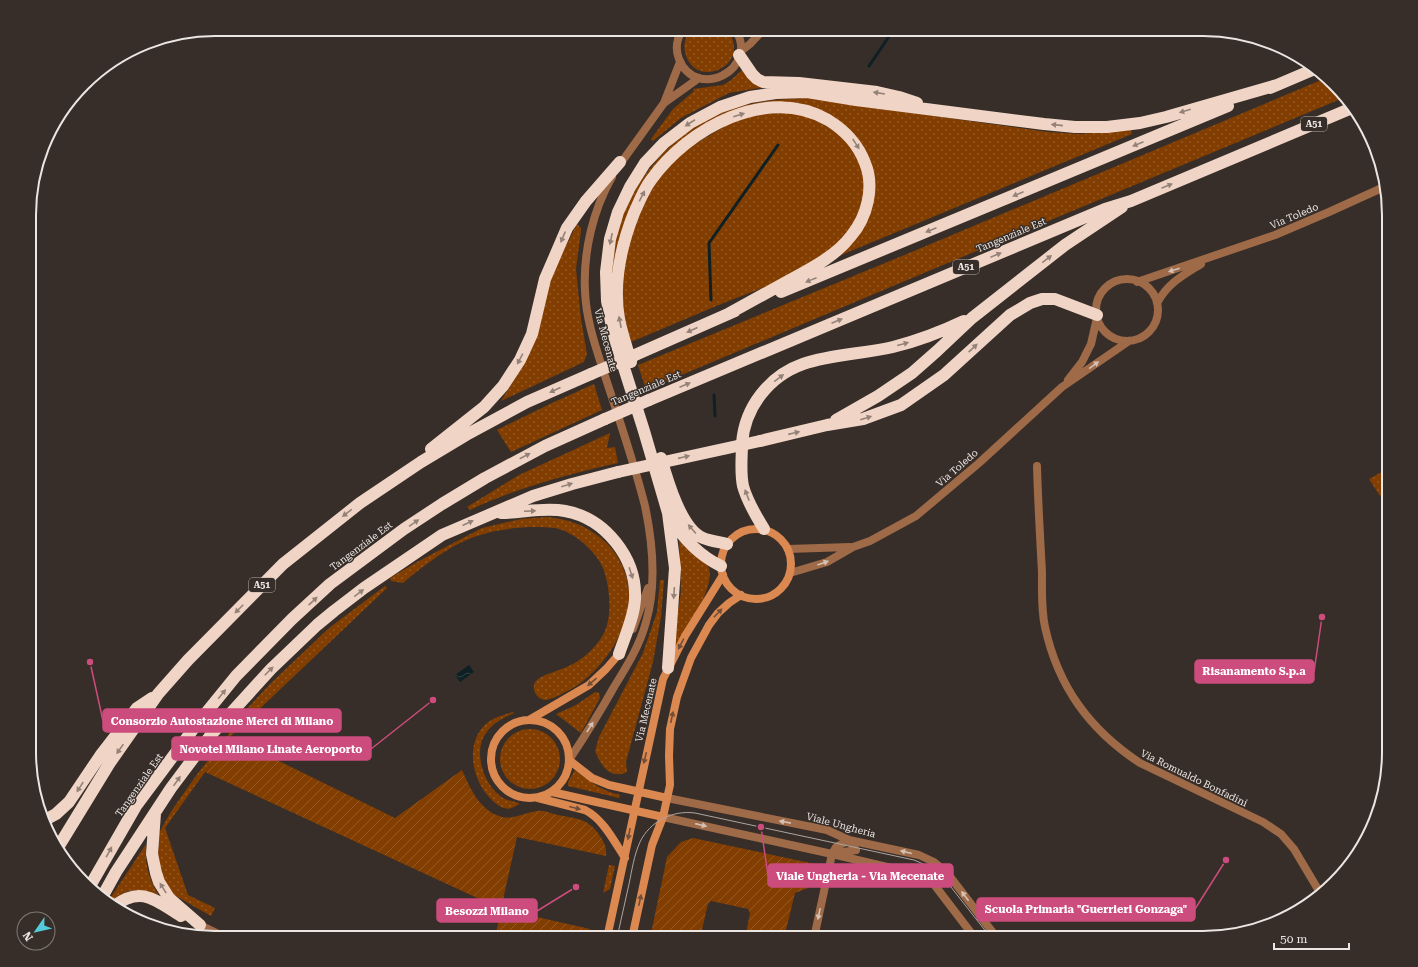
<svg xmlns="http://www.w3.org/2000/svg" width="1418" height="967" viewBox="0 0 1418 967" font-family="'Roboto Serif',serif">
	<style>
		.grass { fill: url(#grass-dots) }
		.garden { fill: url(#garden-furrows) }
		.water { fill: url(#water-waves) }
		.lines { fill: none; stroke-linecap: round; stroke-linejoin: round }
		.stream { stroke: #0e2023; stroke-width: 3 }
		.minor { stroke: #9e6a48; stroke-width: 8 }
		.tertiary { stroke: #9e6a48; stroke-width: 8 }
		.secondary { stroke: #dc8951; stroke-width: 8 }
		.motorway { stroke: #f0d5c6; stroke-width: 12 }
		.tram { stroke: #aca5a1; stroke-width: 1 }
		.motorway-bridge { stroke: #f0d5c6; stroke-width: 12 }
		.oneway { fill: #948278 }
		.oneway2 { fill: #d5c1b4 }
		.oneway3 { fill: #714e37 }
		.labels { text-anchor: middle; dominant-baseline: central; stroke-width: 3; stroke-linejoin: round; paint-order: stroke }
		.shield { fill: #372e29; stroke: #b6afab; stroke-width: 1 }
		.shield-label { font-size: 9px; font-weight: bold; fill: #ece6e3 }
		.street-label { font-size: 10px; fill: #ece6e3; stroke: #372e29 }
		.rim { fill: none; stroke: #ece6e3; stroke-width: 2 }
		.leader { fill: none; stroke: #cc4c7d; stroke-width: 1.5 }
		.callout-dot { fill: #cc4c7d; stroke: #372e29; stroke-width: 1.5 }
		.callout { fill: #cc4c7d; stroke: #cc4c7d; stroke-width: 1.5 }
		.callout-label { font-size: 11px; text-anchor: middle; font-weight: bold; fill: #fff }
	</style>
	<defs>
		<pattern id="grass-dots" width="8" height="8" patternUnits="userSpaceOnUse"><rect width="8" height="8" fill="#823d00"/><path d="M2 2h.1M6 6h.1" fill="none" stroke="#945925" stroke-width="1.8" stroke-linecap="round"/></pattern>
		<pattern id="garden-furrows" width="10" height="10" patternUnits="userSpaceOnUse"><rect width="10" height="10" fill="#823d00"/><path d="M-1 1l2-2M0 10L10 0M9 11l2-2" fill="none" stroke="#945925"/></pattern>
		<pattern id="water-waves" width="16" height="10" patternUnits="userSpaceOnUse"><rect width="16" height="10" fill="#0e2023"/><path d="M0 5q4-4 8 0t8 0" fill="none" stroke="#314043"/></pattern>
	</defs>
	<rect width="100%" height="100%" fill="#372e29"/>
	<!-- grass -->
	<path class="grass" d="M692,29H726C756,64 694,93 685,52C683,43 686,35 692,29Z
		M743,69C751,81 751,84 766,87L729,93L681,118L653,141L651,139L673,109L694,91L693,89L723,85L731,80Z
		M1326,78L1343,98L924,273L646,390L638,365L914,251Z
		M806,98L1048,132L1079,134L1131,130L1132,134L839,256L856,237L873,174L821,111L736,112L653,172L611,292C611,276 610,259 614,243C629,181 673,129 734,108C757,101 781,99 806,98Z
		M779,112C787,113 798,112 806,114C811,116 815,120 819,122C837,132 846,137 856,156C865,174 867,186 861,205C845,261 774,283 726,302C694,315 663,329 631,342L625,327L622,290L624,260L641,206L658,179L673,161L690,147L730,123L757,115Z
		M577,224L581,228V231L576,269L581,319L587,354L584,362L501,401L522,367L555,268Z
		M594,384L602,410L511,452L497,430L552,403Z
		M610,433L607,448L615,447L618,463C570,474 515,488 470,510L467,507L519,475Z
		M1389,468V489L1380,496L1369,479Z
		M546,517C588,520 623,546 629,589C634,625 603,670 573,688C567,691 552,700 545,700C535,699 530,686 537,680C542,675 552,673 559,670C577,664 593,652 603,635C613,617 610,587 603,568C596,551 573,531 555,528C526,525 488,529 462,542C443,551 419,569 403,583L391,581L390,578L417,562L482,528L521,519Z
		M679,540C687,546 702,557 707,564C720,582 685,630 675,647L672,646L681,592Z
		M660,580H664L661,617L653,662L626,762L627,772C624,773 620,775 617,774C605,774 599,760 595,751L599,737L643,653L657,612Z
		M385,586L387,588L230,737L165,828L188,895L215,908L211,916L174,895L170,891L162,875L158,858L159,833L172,810L198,773L234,728L245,711L270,684L329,628Z
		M595,692L599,693L600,698L581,733L556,714L576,705Z
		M513,712L514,713C503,718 493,723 486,733C473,751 483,782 499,795C504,800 512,801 519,803V804C514,807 510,810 504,808C500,807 495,803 492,800C473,783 465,747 483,727C490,718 503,715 513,712Z
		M500 759a30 30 0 1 1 60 0a30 30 0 1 1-60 0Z
		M575,770C591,782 600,790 620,795L619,798L568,786V782Z
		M146,844C145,865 148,876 158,894L157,895C134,889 129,887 110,902L109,900Z
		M609,865L615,866L610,889L603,893Z"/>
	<!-- garden -->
	<path class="garden" d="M230,737L395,818L462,770C470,788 479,809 499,816C512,821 525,812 538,811C544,810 552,814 558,815C578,819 588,818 600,836C604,842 607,848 606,856L517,837L501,909L590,929L588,938H495L501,909L205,772Z
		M693,838L820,865L816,885L795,893L784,938H745L750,913L748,909L711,901L708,904L700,938H650L667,857L681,842Z"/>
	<!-- water -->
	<path class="water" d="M469,665L474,672L460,682L455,675Z"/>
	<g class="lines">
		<!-- stream -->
		<path class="stream" d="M869,66L894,29
			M711,300L709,243L778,145
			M714,395L715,416"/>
		<!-- minor -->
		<path class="minor" d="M735,30L748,33L761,32
			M740,52L750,44L764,29
			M1037,466C1038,501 1040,537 1042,572C1042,590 1041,609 1045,627C1058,687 1090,730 1140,763L1263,822L1281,834L1294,849L1319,891
			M667,798L827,830L849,840L919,855L934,862L948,874L997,938
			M663,817L832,854L921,875L933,883L975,938
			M837,853L856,850L849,840
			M933,883L941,868
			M200,925L227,938
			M814,938L832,854L836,847L849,840"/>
		<!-- tertiary -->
		<path class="tertiary" d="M683,29C677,38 675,49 679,59C696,102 761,69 735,29
			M664,103L699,78
			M618,167L664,103L680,62
			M1096 310a31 31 0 1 1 62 0a31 31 0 1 1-62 0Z
			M1137,282L1275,235L1329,212L1384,187
			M1157,303C1168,283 1182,276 1201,264
			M1068,380L1082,362L1091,344L1097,318
			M788,549L850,547
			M790,573L827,562L853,547L870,541L916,516L979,463L1062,387L1129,341
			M633,629L648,588
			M569,760C585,736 600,712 614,687C627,666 640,645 646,622C657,584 653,544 645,506C634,462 619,419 605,376C596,348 586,320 585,291C583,252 593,210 612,177"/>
		<!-- secondary -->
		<path class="secondary" d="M721 564a35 35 0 1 1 70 0a35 35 0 1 1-70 0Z
			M491 759a39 39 0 1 1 78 0a39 39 0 1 1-78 0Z
			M529,720L589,685L606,669L619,654
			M569,760L592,778L609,785L667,798
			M552,792L663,817
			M538,798L585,810C603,819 614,841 625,858
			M607,938L663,679L685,636L723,575
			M632,938L652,845L663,817L670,785L669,756L670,729L677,697L691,658L709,625L718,613L729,603L741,595"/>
		<!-- motorway -->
		<path class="motorway" d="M739,55L752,74L757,79L763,82L799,83L877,92L899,97L917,103
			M1270,88L1317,68
			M781,292L1228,106
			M635,355L735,311
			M631,362C627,348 622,334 619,319C613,284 621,246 634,213C639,202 644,189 651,180C688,128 767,85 828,120C846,131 858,144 865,163C875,187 867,217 851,236C836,256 810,269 788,281C768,292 748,303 728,314
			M649,400L1105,209L1131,201L1352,108
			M836,420L878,396L912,373L937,351L972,318L1065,245L1122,207
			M760,441L827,425L863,419L901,405L944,375L1010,315L1030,303L1042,299H1055L1097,315
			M431,449L484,407L503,386L520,360L532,334L545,279L567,228L586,201L620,162
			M661,458C667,479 681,529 703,538C710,541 719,542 727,544
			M501,513C522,513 544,507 565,511C605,518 637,558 635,599C634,617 625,636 619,654
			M670,517C682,537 700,556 721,566
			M764,529C756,516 747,501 743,486C740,472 742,457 742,443C745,407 769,376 803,364C832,354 863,354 893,347C917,341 941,332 964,321
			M668,668L675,568L668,513L644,431L613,333L607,301L606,272L610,239L618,212L630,187L645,163L664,143L690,123L720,107L750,97L776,93L807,92L856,100L1044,124L1075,127H1107L1140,123L1166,117L1277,85
			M155,813L152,854L156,873L159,882L169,898L200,925
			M45,820L56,814L69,802L100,756L137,708L152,698
			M57,849L109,764L158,694L188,660L283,564L360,503L421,462L466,435L527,402L591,374
			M90,886L136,806L197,724L236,676L292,619L330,584L404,529L442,504L485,478L545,446L605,419
			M101,899L116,872L171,788L210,736L271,669L317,625L334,611L364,588L442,535L533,496L572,484L618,472
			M114,906C142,885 156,901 181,916"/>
		<!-- tram -->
		<path class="tram" d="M617,938C621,920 625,902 629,884C632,870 634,855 640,842C650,821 673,810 695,813L914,860C927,865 937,872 947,882L991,938"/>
		<!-- motorway-bridge -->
		<path class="motorway-bridge" d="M591,374L635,355
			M605,419L649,400
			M618,472L760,441"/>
	</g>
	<!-- one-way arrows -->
	<defs><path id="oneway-solid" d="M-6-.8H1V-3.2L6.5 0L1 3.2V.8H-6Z"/></defs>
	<g class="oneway">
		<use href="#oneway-solid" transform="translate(879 93) rotate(-171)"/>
		<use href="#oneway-solid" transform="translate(1185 111) rotate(164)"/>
		<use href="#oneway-solid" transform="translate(739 115) rotate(-18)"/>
		<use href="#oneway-solid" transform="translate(690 123) rotate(147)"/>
		<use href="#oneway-solid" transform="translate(1057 125) rotate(-174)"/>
		<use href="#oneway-solid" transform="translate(856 144) rotate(57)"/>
		<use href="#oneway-solid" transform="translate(1138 144) rotate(157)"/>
		<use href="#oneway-solid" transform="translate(1167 186) rotate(-23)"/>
		<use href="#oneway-solid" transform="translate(1018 194) rotate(157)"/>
		<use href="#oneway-solid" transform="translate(642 196) rotate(-63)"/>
		<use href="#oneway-solid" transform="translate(931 230) rotate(157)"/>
		<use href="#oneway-solid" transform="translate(563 237) rotate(113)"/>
		<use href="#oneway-solid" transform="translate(611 239) rotate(102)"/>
		<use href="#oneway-solid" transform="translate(996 255) rotate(-23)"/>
		<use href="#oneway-solid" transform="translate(1047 259) rotate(-38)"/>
		<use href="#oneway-solid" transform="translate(811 280) rotate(158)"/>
		<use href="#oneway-solid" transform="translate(837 321) rotate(-23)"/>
		<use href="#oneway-solid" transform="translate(620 322) rotate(-101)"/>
		<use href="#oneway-solid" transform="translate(692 330) rotate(156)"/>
		<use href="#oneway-solid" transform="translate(903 344) rotate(-15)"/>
		<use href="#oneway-solid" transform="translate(973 348) rotate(-43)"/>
		<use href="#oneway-solid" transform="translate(520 359) rotate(118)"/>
		<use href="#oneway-solid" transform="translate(779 378) rotate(-37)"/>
		<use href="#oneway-solid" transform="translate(685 385) rotate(-23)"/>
		<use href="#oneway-solid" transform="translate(555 390) rotate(156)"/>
		<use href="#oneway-solid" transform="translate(866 418) rotate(-17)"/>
		<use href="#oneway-solid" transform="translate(794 433) rotate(-13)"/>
		<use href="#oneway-solid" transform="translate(525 456) rotate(-28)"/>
		<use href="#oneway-solid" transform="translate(684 457) rotate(-13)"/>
		<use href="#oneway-solid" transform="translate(567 485) rotate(-17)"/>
		<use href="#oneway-solid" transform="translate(747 495) rotate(-111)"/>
		<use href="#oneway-solid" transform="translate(530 511) rotate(-3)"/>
		<use href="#oneway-solid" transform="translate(347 513) rotate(142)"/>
		<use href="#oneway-solid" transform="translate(414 523) rotate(-34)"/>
		<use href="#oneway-solid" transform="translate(468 523) rotate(-24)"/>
		<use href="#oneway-solid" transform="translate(692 529) rotate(-131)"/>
		<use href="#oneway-solid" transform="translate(631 573) rotate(72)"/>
		<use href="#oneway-solid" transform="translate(359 593) rotate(-37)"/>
		<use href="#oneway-solid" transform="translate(674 593) rotate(94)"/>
		<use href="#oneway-solid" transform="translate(313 601) rotate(-43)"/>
		<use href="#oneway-solid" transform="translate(239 609) rotate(135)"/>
		<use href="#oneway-solid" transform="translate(269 671) rotate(-45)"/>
		<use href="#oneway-solid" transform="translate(222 694) rotate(-51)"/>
		<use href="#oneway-solid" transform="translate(120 749) rotate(125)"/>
		<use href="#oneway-solid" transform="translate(177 781) rotate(-55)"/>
		<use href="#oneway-solid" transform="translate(80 787) rotate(123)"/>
		<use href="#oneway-solid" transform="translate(109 852) rotate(-61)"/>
		<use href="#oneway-solid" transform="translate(163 888) rotate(-122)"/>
	</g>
	<g class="oneway2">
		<use href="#oneway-solid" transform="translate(1174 270) rotate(162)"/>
		<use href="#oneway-solid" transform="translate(1094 365) rotate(-36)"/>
		<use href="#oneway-solid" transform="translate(823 563) rotate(-20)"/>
		<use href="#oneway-solid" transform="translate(590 727) rotate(-58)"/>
		<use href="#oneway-solid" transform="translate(785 822) rotate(-169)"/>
		<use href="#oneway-solid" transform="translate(701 825) rotate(13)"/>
		<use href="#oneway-solid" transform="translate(906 852) rotate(-166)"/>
		<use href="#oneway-solid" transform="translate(965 896) rotate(-127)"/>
		<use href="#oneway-solid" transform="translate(819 914) rotate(102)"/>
	</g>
	<g class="oneway3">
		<use href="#oneway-solid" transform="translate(718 613) rotate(-46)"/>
		<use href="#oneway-solid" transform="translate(681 644) rotate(118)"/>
		<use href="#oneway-solid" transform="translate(592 682) rotate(140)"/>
		<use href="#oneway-solid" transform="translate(672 717) rotate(-78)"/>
		<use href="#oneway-solid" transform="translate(645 758) rotate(103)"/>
		<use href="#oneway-solid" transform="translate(575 808) rotate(14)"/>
		<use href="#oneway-solid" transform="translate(629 834) rotate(101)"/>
		<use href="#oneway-solid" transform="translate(640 900) rotate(-78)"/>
	</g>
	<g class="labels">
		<!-- shield labels -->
		<g class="shield">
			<rect x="1301" y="117" width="26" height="14" rx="3"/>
			<rect x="953" y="260" width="26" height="14" rx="3"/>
			<rect x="249" y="578" width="26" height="14" rx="3"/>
		</g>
		<g class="shield-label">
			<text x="1314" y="124">A51</text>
			<text x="966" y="267">A51</text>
			<text x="262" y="585">A51</text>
		</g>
		<!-- street labels -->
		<g class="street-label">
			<text transform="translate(1294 216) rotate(-23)">Via Toledo</text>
			<text transform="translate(1011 235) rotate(-23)">Tangenziale Est</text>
			<text transform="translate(606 340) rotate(75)">Via Mecenate</text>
			<text transform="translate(646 388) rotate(-23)">Tangenziale Est</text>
			<text transform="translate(957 468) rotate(-41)">Via Toledo</text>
			<text transform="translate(361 546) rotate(-37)">Tangenziale Est</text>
			<text transform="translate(646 710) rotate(-77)">Via Mecenate</text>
			<text transform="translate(1194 778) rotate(26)">Via Romualdo Bonfadini</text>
			<text transform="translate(139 785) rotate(-55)">Tangenziale Est</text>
			<text transform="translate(841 825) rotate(15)">Viale Ungheria</text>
		</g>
	</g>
	<!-- crop -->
	<path d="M0 0H1418V967H0ZM215 36H1203A179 179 0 0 1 1382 215V752A179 179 0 0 1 1203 931H215A179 179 0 0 1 36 752V215A179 179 0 0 1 215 36Z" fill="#372e29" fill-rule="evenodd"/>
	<path class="rim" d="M215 36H1203A179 179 0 0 1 1382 215V752A179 179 0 0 1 1203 931H215A179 179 0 0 1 36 752V215A179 179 0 0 1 215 36Z"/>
	<!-- callouts -->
	<path class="leader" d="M1322 617L1314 672M90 662L103 721M433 700L371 749M761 827L768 876M1226 860L1195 909M576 887L537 911"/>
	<g class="callout-dot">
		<circle cx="1322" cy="617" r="4"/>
		<circle cx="90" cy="662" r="4"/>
		<circle cx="433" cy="700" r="4"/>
		<circle cx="761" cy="827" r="4"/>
		<circle cx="1226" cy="860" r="4"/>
		<circle cx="576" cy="887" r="4"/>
	</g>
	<g class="callout">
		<rect x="1195" y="660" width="119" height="23" rx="4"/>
		<rect x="103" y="709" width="238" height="23" rx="4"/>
		<rect x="172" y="737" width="199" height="23" rx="4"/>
		<rect x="768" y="864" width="185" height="23" rx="4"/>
		<rect x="977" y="898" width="218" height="23" rx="4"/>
		<rect x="437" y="899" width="100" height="23" rx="4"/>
	</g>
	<g class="callout-label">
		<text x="1254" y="675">Risanamento S.p.a</text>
		<text x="222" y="725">Consorzio Autostazione Merci di Milano</text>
		<text x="271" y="753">Novotel Milano Linate Aeroporto</text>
		<text x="860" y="880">Viale Ungheria - Via Mecenate</text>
		<text x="1086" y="913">Scuola Primaria "Guerrieri Gonzaga"</text>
		<text x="487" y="915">Besozzi Milano</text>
	</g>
	<!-- north arrow -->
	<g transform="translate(36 931) rotate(236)"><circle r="19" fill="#372e29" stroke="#7f7873"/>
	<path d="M0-3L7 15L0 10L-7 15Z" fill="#54cadd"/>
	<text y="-6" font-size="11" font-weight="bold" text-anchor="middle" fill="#ece6e3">N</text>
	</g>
	<!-- scale -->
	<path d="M1274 943v6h75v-6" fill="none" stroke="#ece6e3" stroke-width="2"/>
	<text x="1280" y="943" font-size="12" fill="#ece6e3" stroke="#372e29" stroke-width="3" paint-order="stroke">50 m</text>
</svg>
